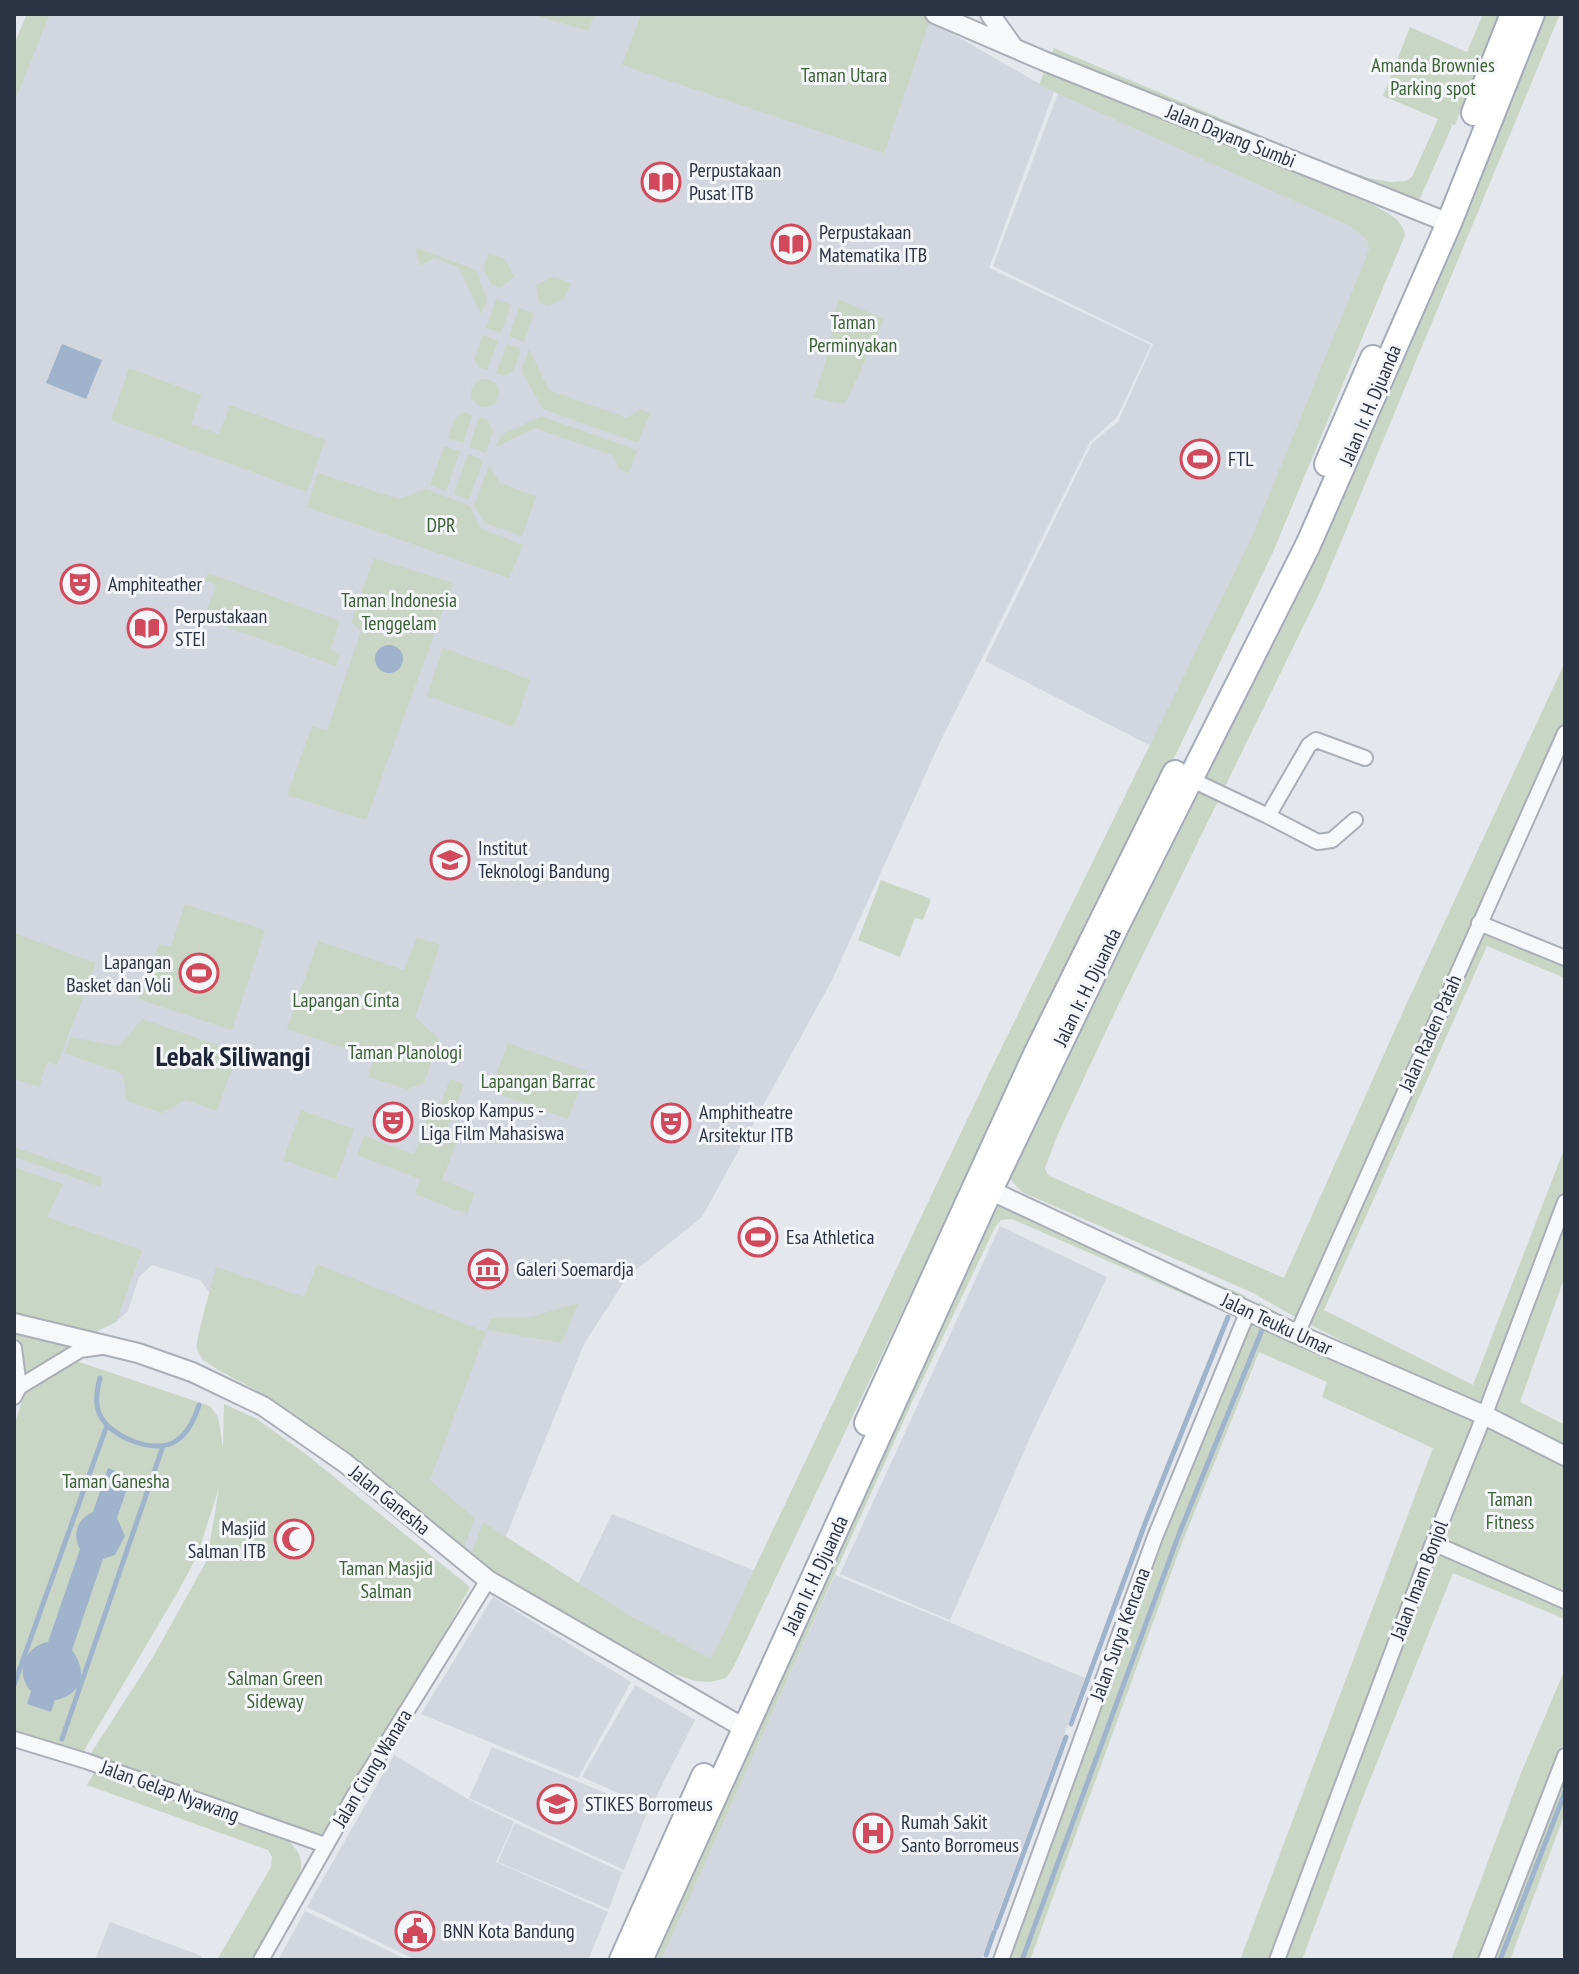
<svg xmlns="http://www.w3.org/2000/svg" width="1579" height="1974" viewBox="0 0 1579 1974" font-family="'PT Sans Narrow',sans-serif">
	<style>
		.built { fill: #d2d6de }
		.green { fill: #c9d6c5 }
		.water { fill: #9fb4cc }
		.lines { fill: none; stroke-linecap: round; stroke-linejoin: round }
		.stream { stroke: #9fb4cc; stroke-width: 5 }
		.minor-casing { stroke: #a9aeb7; stroke-width: 18 }
		.tertiary-casing { stroke: #a9aeb7; stroke-width: 22 }
		.primary-casing { stroke: #a3abb8; stroke-width: 28 }
		.minor { stroke: #f7f8fa; stroke-width: 14 }
		.tertiary { stroke: #f7f8fa; stroke-width: 18 }
		.primary { stroke: #fff; stroke-width: 24 }
		.labels { text-anchor: middle; dominant-baseline: central; stroke-width: 6; stroke-linejoin: round; paint-order: stroke }
		.park-label { font-size: 20px; fill: #3f6138; stroke: #f4f6f9 }
		.street-label { font-size: 20px; fill: #2b3445; stroke: #f4f6f9 }
		.poi-label { font-size: 20px; fill: #2b3445; stroke: #f4f6f9; text-anchor: start }
		.district-label { font-size: 28px; font-weight: bold; fill: #1d2536; stroke: #f4f6f9 }
	</style>
	<rect width="100%" height="100%" fill="#e4e7ec"/>
	<!-- built -->
	<path class="built" d="M27,14L921,16L1054,92L989,268L1151,345L1117,417L1090,442L941,740L832,980L702,1217L627,1277L584,1344L491,1573L315,1429L260,1392L202,1360L196,1346L211,1294L200,1280L152,1265L139,1277L128,1311L116,1322L95,1332L14,1317V45Z
		M1060,88L1365,211L1384,244L1157,749L985,661L1092,443L1118,422L1153,344L993,266Z
		M1000,1226L1107,1277L1032,1433L950,1620L840,1574Z
		M612,1514L771,1577L722,1668L576,1588Z
		M835,1575L1085,1678L981,1960H660Z
		M493,1597L631,1682L578,1778L421,1714Z
		M635,1685L695,1720L651,1807L582,1777Z
		M492,1747L648,1810L624,1870L469,1798Z
		M394,1755L466,1798L514,1822L496,1862L608,1912L588,1960H416L307,1907Z
		M515,1823L622,1872L609,1909L498,1862Z
		M305,1911L408,1960H278Z
		M110,1922L202,1956L201,1960H95Z"/>
	<!-- green -->
	<path class="green" d="M27,14H50L14,103V45Z
		M532,14H594L588,31Z
		M641,14H932L884,153L622,65Z
		M1483,14H1499L1455,125L1450,124L1452,126L1422,194L1419,200L1407,203L1049,61L1054,48L1322,161L1368,178L1391,182L1406,181L1412,177L1438,119L1383,96L1410,27L1467,52Z
		M1537,14H1560L1321,590L1113,1016L1057,1136L1045,1168L1048,1175L1072,1186L1284,1278L1406,1005L1565,662V727L1297,1318L1251,1292L1022,1192L1010,1179L1012,1170L1262,660Z
		M1046,67L1371,204C1384,211 1403,219 1405,235L1273,552L1176,754L1038,1026L734,1666L726,1678L710,1682L695,1681L672,1673L506,1582L470,1558L483,1522L632,1617L710,1658L715,1652L993,1065L1252,537L1369,250L1367,239L1350,226L1039,85Z
		M415,247L476,270L487,299L481,314L458,267L434,258L420,266Z
		M489,253L505,259L514,277L500,288L492,285L483,269Z
		M554,277L571,283L564,299L547,306L539,302L536,285Z
		M496,299L511,305L501,333L486,328Z
		M838,299L884,319L845,404L813,398L825,364Z
		M519,308L534,313L524,342L509,336Z
		M483,335L498,341L487,370L479,367L474,359Z
		M507,344L521,349L514,370L504,376L496,373Z
		M529,349L549,390L627,418L640,409L650,413L638,443L543,409L521,371Z
		M129,368L201,395L191,424L219,434L230,405L325,440L307,492L111,420Z
		M471 393a14 14 0 1 1 28 0a14 14 0 1 1-28 0Z
		M464,412L472,415L463,443L448,438L455,418Z
		M541,416L637,450L629,473L619,469L612,455L535,428L496,447L501,435Z
		M479,417L487,420L493,431L486,453L469,447Z
		M444,446L460,451L446,491L430,485Z
		M468,454L483,460L469,500L454,494Z
		M489,465L500,483L536,496L522,536L485,523L474,506Z
		M318,473L399,499L426,489L470,506L480,528L523,545L509,578L307,507Z
		M374,558L453,583L366,820L287,795L312,726L327,731L361,631L351,622Z
		M208,573L340,621L330,650L340,654L336,666L204,619L216,585L205,581Z
		M443,648L530,679L514,727L427,696Z
		M881,880L931,899L923,920L915,918L900,957L858,940Z
		M185,904L265,930L232,1030L138,999L159,944L171,946Z
		M1480,924L1565,961V978L1487,946L1324,1310L1473,1385L1565,1147V1199L1483,1413L1301,1320Z
		M14,933L96,963L57,1065L47,1062L39,1087L14,1079Z
		M417,937L440,945L415,1017L439,1039L424,1083L407,1089L368,1077L374,1058L287,1029L318,941L404,970Z
		M142,1019L238,1052L217,1111L186,1100L162,1113L127,1101L123,1074L65,1053L70,1037L119,1046Z
		M508,1043L587,1071L568,1119L490,1091Z
		M450,1079L464,1084L447,1130L459,1136L442,1180L475,1193L467,1214L415,1194L420,1179L357,1155L364,1136L414,1154L429,1114L436,1116Z
		M301,1110L354,1129L336,1179L283,1160Z
		M14,1147L102,1177L101,1187L14,1157Z
		M14,1167L63,1184L47,1217L142,1250L116,1322L95,1332L14,1317Z
		M1027,1201L1246,1296L1238,1318L1012,1219L1001,1220L995,1227L913,1400L661,1960H650L995,1203Z
		M1565,1206V1276L1520,1402L1565,1425V1453L1487,1414Z
		M317,1264L486,1332L430,1480L474,1518L463,1551C399,1495 334,1438 261,1393C246,1383 201,1366 197,1349C195,1339 213,1282 216,1267L304,1297Z
		M1259,1302L1296,1324L1481,1417L1276,1960H1240L1433,1448L1322,1397L1327,1382L1259,1352L1182,1543L1030,1960H1009L1161,1541Z
		M578,1303L562,1343L487,1330L491,1318H527Z
		M14,1326L80,1344L26,1381Z
		M73,1360L210,1406L218,1417L223,1447L224,1404L257,1419L307,1455L470,1587L383,1748L325,1845L86,1761L153,1657L207,1560L219,1488L197,1556L180,1588L82,1754L14,1738V1426L26,1389Z
		M1486,1420L1565,1459V1595L1438,1542Z
		M1433,1549L1565,1604V1619L1453,1573L1361,1802L1302,1960H1279Z
		M1565,1669V1739L1480,1960H1451L1521,1773Z
		M1565,1759V1813L1510,1960H1487Z
		M94,1773L285,1838C300,1851 305,1860 298,1879L252,1960H217L271,1867L272,1857L268,1850L87,1785Z"/>
	<!-- water -->
	<path class="water" d="M62,344L102,360L86,399L46,383Z
		M375 659a14 14 0 1 1 28 0a14 14 0 1 1-28 0Z
		M108,1468L131,1477L117,1518L125,1536L115,1555L103,1559L72,1650C88,1671 83,1695 55,1700L51,1712L27,1704L31,1691C14,1673 25,1646 48,1642L80,1549C72,1534 77,1519 93,1512Z"/>
	<g class="lines">
		<!-- stream -->
		<path class="stream" d="M100,1378C97,1389 95,1405 100,1415C110,1437 155,1455 176,1441C188,1433 195,1418 199,1405
			M14,1685L107,1425
			M1071,1724L1146,1521L1228,1317
			M62,1739L163,1446
			M996,1928L1066,1737
			M986,1955L994,1932
			M1022,1960L1179,1534L1262,1330
			M1500,1960L1565,1792"/>
		<defs>
			<path id="minor" d="M1190,779L1268,816L1309,745L1316,740L1365,758
				M1268,816L1318,842L1332,840L1355,820
				M1479,923L1565,958
				M1297,1334L1565,733
				M14,1348L19,1387
				M14,1397L19,1387L80,1350L101,1347
				M1433,1543L1565,1601
				M14,1739L86,1761L325,1845
				M261,1960L354,1796L488,1580
				M1001,1960L1155,1537L1248,1311
				M1277,1960L1433,1543L1488,1406L1565,1202
				M1486,1960L1565,1756"/>
			<path id="tertiary" d="M935,14L1044,61L1449,223
				M990,14L1012,45
				M981,1186L1297,1334L1484,1415L1565,1456
				M14,1323L138,1353L192,1372L263,1406L345,1463L488,1580L744,1728"/>
			<path id="primary" d="M1474,113L1513,14
				M1327,464L1373,358
				M867,1423L1036,1054L1175,773
				M622,1960L704,1776
				M640,1960L990,1190L1115,929L1308,545L1449,223L1532,14"/>
		</defs>
		<!-- minor casing -->
		<use href="#minor" class="minor-casing"/>
		<!-- tertiary casing -->
		<use href="#tertiary" class="tertiary-casing"/>
		<!-- primary casing -->
		<use href="#primary" class="primary-casing"/>
		<!-- minor -->
		<use href="#minor" class="minor"/>
		<!-- tertiary -->
		<use href="#tertiary" class="tertiary"/>
		<!-- primary -->
		<use href="#primary" class="primary"/>
	</g>
	<!-- icons -->
	<defs>
		<symbol id="library-ring" viewBox="-11 -11 22 22"><circle r="9.5" fill="#f4f6f9" stroke="#d1495b" stroke-width="1.5"/><path d="M-6-4Q-3-5.5-.7-3.5V5Q-3 3-6 4ZM6-4Q3-5.5 .7-3.5V5Q3 3 6 4Z" fill="#d1495b"/></symbol>
		<symbol id="stadium-ring" viewBox="-11 -11 22 22"><circle r="9.5" fill="#f4f6f9" stroke="#d1495b" stroke-width="1.5"/><path d="M0-5a6.5 5 0 1 0 0 10a6.5 5 0 1 0 0-10ZM-3.5-1.8h7v3.6h-7Z" fill="#d1495b"/></symbol>
		<symbol id="theatre-ring" viewBox="-11 -11 22 22"><circle r="9.5" fill="#f4f6f9" stroke="#d1495b" stroke-width="1.5"/><path d="M-5-5.5Q0-4 5-5.5V0Q5 5 0 6Q-5 5-5 0ZM-3.3-2.5H-1v1.5H-3.3ZM1-2.5H3.3v1.5H1ZM-2.8 1Q0 5.5 2.8 1Z" fill="#d1495b"/></symbol>
		<symbol id="university-ring" viewBox="-11 -11 22 22"><circle r="9.5" fill="#f4f6f9" stroke="#d1495b" stroke-width="1.5"/><path d="M0-5L7-2L0 1L-7-2ZM-4 1L0 2.5L4 1V4Q0 6-4 4Z" fill="#d1495b"/></symbol>
		<symbol id="museum-ring" viewBox="-11 -11 22 22"><circle r="9.5" fill="#f4f6f9" stroke="#d1495b" stroke-width="1.5"/><path d="M0-6L6-3V-2H-6V-3ZM-5-1h2V3h-2ZM-1-1h2V3h-2ZM3-1h2V3H3ZM-6 4H6V6H-6Z" fill="#d1495b"/></symbol>
		<symbol id="mosque-ring" viewBox="-11 -11 22 22"><circle r="9.5" fill="#f4f6f9" stroke="#d1495b" stroke-width="1.5"/><path d="M3.5-4.9A6 6 0 1 0 3.5 4.9A5 5 0 1 1 3.5-4.9Z" fill="#d1495b"/></symbol>
		<symbol id="hospital-ring" viewBox="-11 -11 22 22"><circle r="9.5" fill="#f4f6f9" stroke="#d1495b" stroke-width="1.5"/><path d="M-5-5h3v3.5h4V-5h3V5h-3V1.5h-4V5h-3Z" fill="#d1495b"/></symbol>
		<symbol id="civic-ring" viewBox="-11 -11 22 22"><circle r="9.5" fill="#f4f6f9" stroke="#d1495b" stroke-width="1.5"/><path d="M-.6-6.5H3V-4.5H.6V-3L4-1V1h2V6H-6V1h2V-1L-.6-3ZM-1.2 2.5V6h2.4V2.5Z" fill="#d1495b"/></symbol>
	</defs>
	<g fill-rule="evenodd">
		<use href="#library-ring" x="639" y="160" width="44" height="44"/>
		<use href="#library-ring" x="769" y="222" width="44" height="44"/>
		<use href="#stadium-ring" x="1178" y="437" width="44" height="44"/>
		<use href="#theatre-ring" x="58" y="562" width="44" height="44"/>
		<use href="#library-ring" x="125" y="606" width="44" height="44"/>
		<use href="#university-ring" x="428" y="838" width="44" height="44"/>
		<use href="#stadium-ring" x="177" y="951" width="44" height="44"/>
		<use href="#theatre-ring" x="371" y="1100" width="44" height="44"/>
		<use href="#theatre-ring" x="649" y="1101" width="44" height="44"/>
		<use href="#stadium-ring" x="736" y="1215" width="44" height="44"/>
		<use href="#museum-ring" x="466" y="1247" width="44" height="44"/>
		<use href="#mosque-ring" x="272" y="1517" width="44" height="44"/>
		<use href="#university-ring" x="535" y="1782" width="44" height="44"/>
		<use href="#hospital-ring" x="851" y="1811" width="44" height="44"/>
		<use href="#civic-ring" x="393" y="1909" width="44" height="44"/>
	</g>
	<g class="labels">
		<!-- park labels -->
		<g class="park-label">
			<text x="1433" y="65">Amanda Brownies<tspan x="1433" dy="23">Parking spot</tspan></text>
			<text x="844" y="75">Taman Utara</text>
			<text x="853" y="322">Taman<tspan x="853" dy="23">Perminyakan</tspan></text>
			<text x="441" y="525">DPR</text>
			<text x="399" y="600">Taman Indonesia<tspan x="399" dy="23">Tenggelam</tspan></text>
			<text x="346" y="1000">Lapangan Cinta</text>
			<text x="405" y="1052">Taman Planologi</text>
			<text x="538" y="1081">Lapangan Barrac</text>
			<text x="116" y="1481">Taman Ganesha</text>
			<text x="1510" y="1499">Taman<tspan x="1510" dy="23">Fitness</tspan></text>
			<text x="386" y="1568">Taman Masjid<tspan x="386" dy="23">Salman</tspan></text>
			<text x="275" y="1678">Salman Green<tspan x="275" dy="23">Sideway</tspan></text>
		</g>
		<!-- street labels -->
		<g class="street-label">
			<text transform="translate(1231 136) rotate(22)">Jalan Dayang Sumbi</text>
			<text transform="translate(1370 405) rotate(-67)">Jalan Ir. H. Djuanda</text>
			<text transform="translate(1087 987) rotate(-64)">Jalan Ir. H. Djuanda</text>
			<text transform="translate(1430 1033) rotate(-66)">Jalan Raden Patah</text>
			<text transform="translate(1277 1324) rotate(25)">Jalan Teuku Umar</text>
			<text transform="translate(390 1500) rotate(39)">Jalan Ganesha</text>
			<text transform="translate(815 1575) rotate(-65)">Jalan Ir. H. Djuanda</text>
			<text transform="translate(1419 1580) rotate(-69)">Jalan Imam Bonjol</text>
			<text transform="translate(1120 1634) rotate(-70)">Jalan Surya Kencana</text>
			<text transform="translate(372 1768) rotate(-59)">Jalan Ciung Wanara</text>
			<text transform="translate(170 1791) rotate(20)">Jalan Gelap Nyawang</text>
		</g>
		<!-- poi labels -->
		<g class="poi-label">
			<text x="689" y="170">Perpustakaan<tspan x="689" dy="23">Pusat ITB</tspan></text>
			<text x="819" y="232">Perpustakaan<tspan x="819" dy="23">Matematika ITB</tspan></text>
			<text x="1228" y="459">FTL</text>
			<text x="108" y="584">Amphiteather</text>
			<text x="175" y="616">Perpustakaan<tspan x="175" dy="23">STEI</tspan></text>
			<text x="478" y="848">Institut<tspan x="478" dy="23">Teknologi Bandung</tspan></text>
			<text x="171" y="962" text-anchor="end">Lapangan<tspan x="171" dy="23">Basket dan Voli</tspan></text>
			<text x="421" y="1110">Bioskop Kampus -<tspan x="421" dy="23">Liga Film Mahasiswa</tspan></text>
			<text x="699" y="1112">Amphitheatre<tspan x="699" dy="23">Arsitektur ITB</tspan></text>
			<text x="786" y="1237">Esa Athletica</text>
			<text x="516" y="1269">Galeri Soemardja</text>
			<text x="266" y="1528" text-anchor="end">Masjid<tspan x="266" dy="23">Salman ITB</tspan></text>
			<text x="585" y="1804">STIKES Borromeus</text>
			<text x="901" y="1822">Rumah Sakit<tspan x="901" dy="23">Santo Borromeus</tspan></text>
			<text x="443" y="1931">BNN Kota Bandung</text>
		</g>
		<!-- district labels -->
		<g class="district-label">
			<text x="233" y="1055">Lebak Siliwangi</text>
		</g>
	</g>
	<!-- border -->
	<rect width="1579" height="1974" fill="none" stroke="#2b3445" stroke-width="32"/>
</svg>
